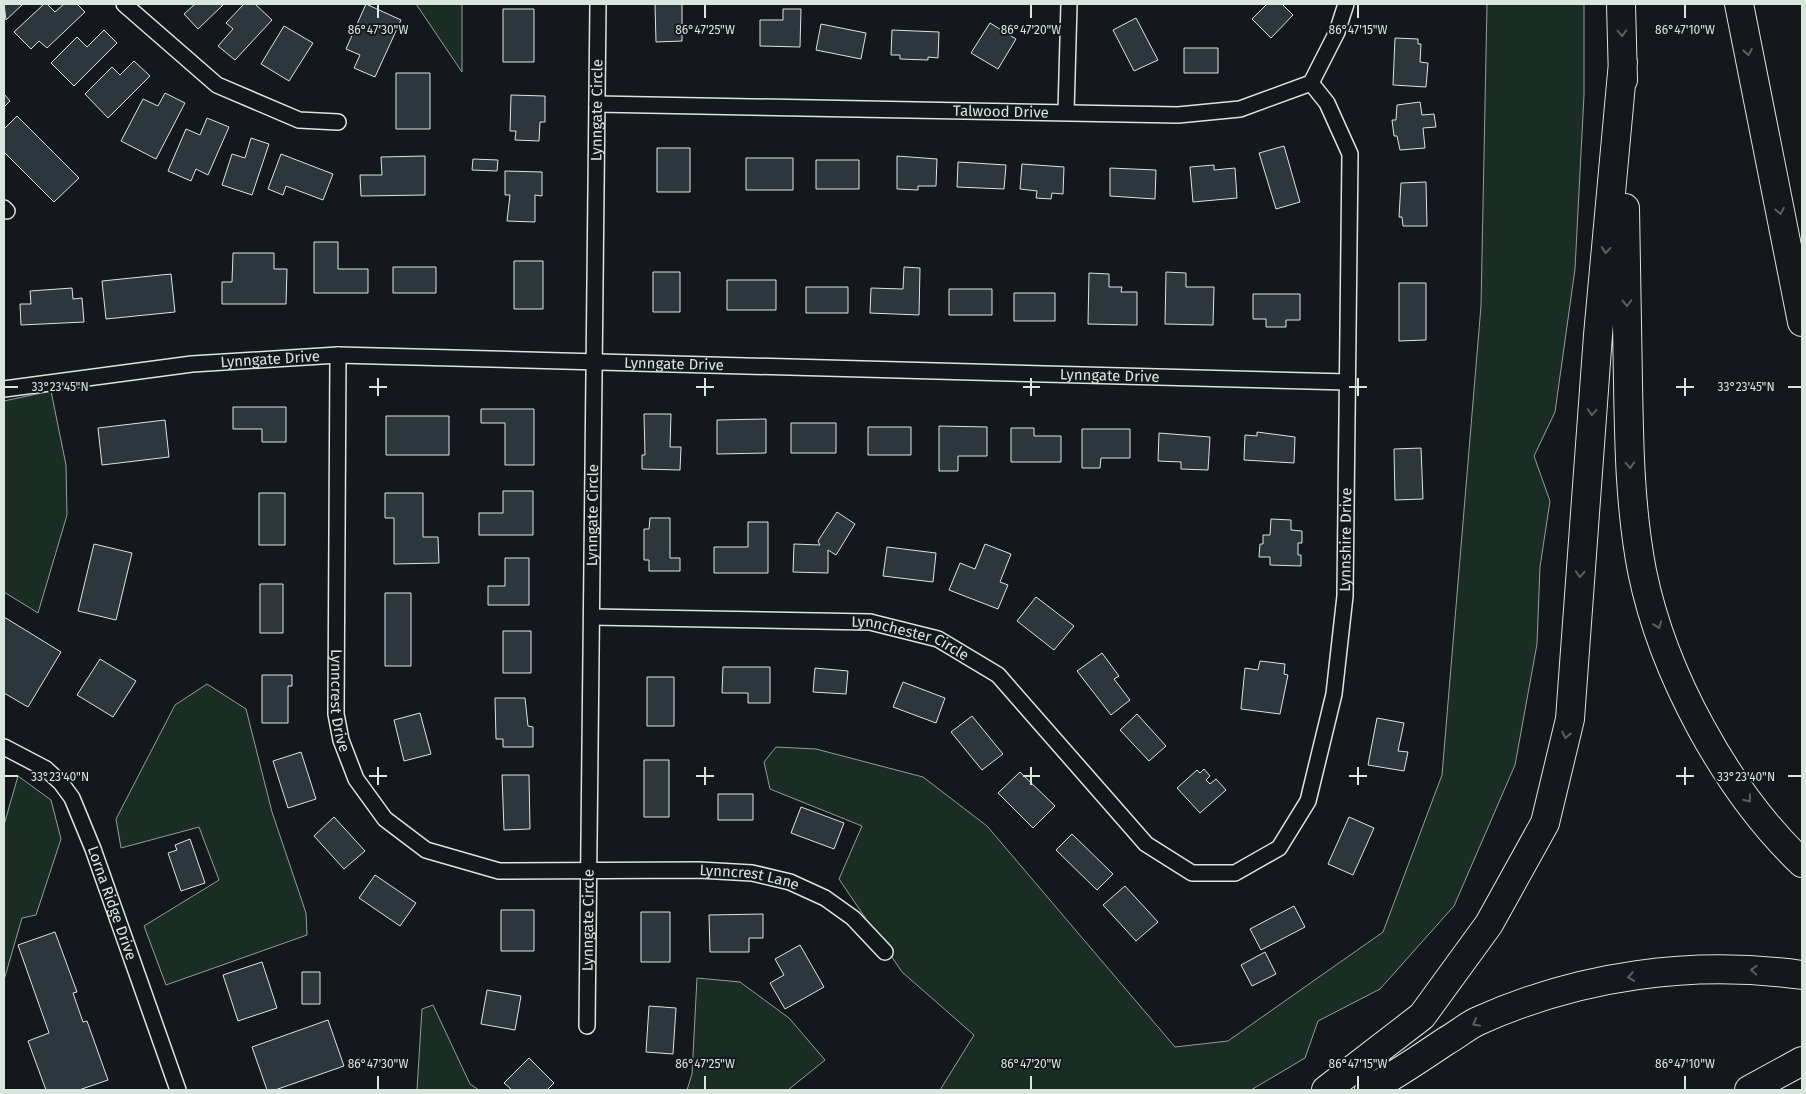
<svg xmlns="http://www.w3.org/2000/svg" width="1806" height="1094" viewBox="0 0 1806 1094" font-family="'Fira Sans',sans-serif">
	<style>
		.green { fill: #1a2d24; stroke: #939e99 }
		.building { fill: #2c363c; stroke: #d8e6dc }
		.lines { fill: none; stroke-linecap: round; stroke-linejoin: round }
		.minor-casing { stroke: #d8e6dc; stroke-width: 18 }
		.motorway-casing { stroke: #d8e6dc; stroke-width: 30 }
		.minor { stroke: #14181c; stroke-width: 15 }
		.motorway { stroke: #14181c; stroke-width: 28 }
		.oneway { stroke: #59605f }
		.ticks { fill: none; stroke: #d8e6dc; stroke-width: 2 }
		.labels { text-anchor: middle; dominant-baseline: central; stroke-width: 4; stroke-linejoin: round; paint-order: stroke }
		.street-label { font-size: 15px; fill: #d8e6dc; stroke: #14181c }
		.ticks-label { font-size: 12px; text-anchor: middle; fill: #d8e6dc; stroke: #14181c; stroke-width: 4; stroke-linejoin: round; paint-order: stroke }
	</style>
	<rect width="100%" height="100%" fill="#14181c"/>
	<!-- green -->
	<path class="green" d="M416,4H462V72Z
		M1487,4H1584V95L1575,269L1555,412L1534,456L1550,501L1540,567L1537,644L1515,765L1454,906L1380,989L1318,1021L1305,1058L1251,1090H940L974,1035L902,972L839,879L862,826L770,789L764,762L776,747L816,749L923,777L987,826L1175,1047L1228,1041L1383,932L1442,775L1481,306Z
		M51,391L66,465L67,515L38,613L4,592V401Z
		M207,684L246,709L272,812L306,913L307,935L166,985L144,926L219,880L199,827L121,848L116,819L175,705Z
		M18,776L51,800L61,839L36,915L22,918L4,980V825Z
		M697,978L740,982L789,1018L825,1060L788,1090H687L692,1074Z
		M433,1005L470,1084L479,1090H417L422,1009Z"/>
	<!-- building -->
	<path class="building" d="M4,4H23L6,20Z
		M44,4H47L55,12L64,4H77L85,12L47,48L39,41L31,49L14,32Z
		M195,4H224L198,29L184,14Z
		M244,4H255L272,20L235,60L218,46L233,29L226,23Z
		M366,4L401,20L375,77L354,68L360,55L346,49Z
		M655,4H682V41L656,42Z
		M1267,4H1282L1293,15L1271,38L1252,19Z
		M503,9H534V62H503Z
		M783,9H801L800,47L760,46V20H783Z
		M1136,18L1158,60L1134,71L1113,30Z
		M990,23L1016,39L998,69L971,53Z
		M821,24L866,33L861,59L816,50Z
		M284,26L313,43L289,81L261,64Z
		M104,30L117,43L74,86L51,63L77,37L87,47Z
		M892,30L939,32L938,58L928,57V60L900,59V55H891Z
		M1395,38L1418,39V44H1421L1420,62L1428,63L1426,87L1393,85Z
		M1184,48H1218V73H1184Z
		M134,61L150,76L108,118L85,94L112,67L120,75Z
		M396,73H430V129H396Z
		M165,93L185,103L156,159L121,141L143,99L158,106Z
		M4,94L10,101L4,107Z
		M511,95L545,96V122H540L539,141L515,140L516,131H510Z
		M1420,102L1422,115L1434,114L1436,127L1423,128L1425,148L1400,150L1397,136H1394L1392,120H1396L1397,105Z
		M17,116L79,178L54,202L4,152V129Z
		M207,118L229,127L208,175L196,169L191,181L168,171L186,129L200,135Z
		M251,138L269,144L252,195L222,185L232,154L245,158Z
		M1284,146L1300,202L1276,209L1259,153Z
		M657,148H690V192H657Z
		M281,154L333,174L323,200L286,186L283,195L268,189Z
		M425,156V195L361,196L360,175H382L381,157Z
		M897,156L937,159L936,186H918V190L897,189Z
		M746,158H793V190H746Z
		M473,159L498,160L497,171L472,170Z
		M816,160H859V189H816Z
		M958,162L1006,165L1004,189L957,187Z
		M1022,164L1064,167L1063,194L1052,193L1051,199L1036,198L1037,191L1020,189Z
		M1214,165V170L1235,168L1237,198L1193,202L1190,167Z
		M1110,168L1156,170L1155,199L1110,196Z
		M505,171L542,172V196L535,195V222L507,221L510,195H505Z
		M1426,182L1427,226H1403L1402,217H1399L1401,183Z
		M314,242H338V269H368V293H314Z
		M233,253H274V269H287L286,304H222V282H232Z
		M514,261H543V309H514Z
		M393,267H436V293H393Z
		M904,267L920,268L919,315L870,313L871,288L903,289Z
		M653,272H680V312H653Z
		M1166,272L1186,273V287H1214L1213,325L1165,324Z
		M1089,273L1109,274V287H1122L1121,292H1137V325L1088,324Z
		M171,274L175,312L106,319L102,281Z
		M727,280H776V310H727Z
		M1399,283H1426V340L1399,341Z
		M806,287H848V313H806Z
		M72,288L73,299L82,298L84,322L21,325L20,304H31L30,291Z
		M949,289H992V315H949Z
		M1014,293H1055V321H1014Z
		M1253,294H1300V320H1286V327H1266V319H1253Z
		M233,407H286V442H262V429H233Z
		M481,409H534V465H505V423H481Z
		M644,414H671L670,447H681L680,470L642,469V455H645Z
		M386,416H449V455H386Z
		M766,419V453L717,454V420Z
		M165,420L169,457L102,465L98,428Z
		M791,423H836V453H791Z
		M939,426L987,427V456H958V471H939Z
		M868,427H911V455H868Z
		M1011,428H1034V436H1061V462H1011Z
		M1082,429H1130V458H1101L1100,468H1082Z
		M1257,432L1295,437L1294,463L1244,460L1245,435L1257,436Z
		M1159,433L1210,437L1208,470L1181,469V462L1158,461Z
		M1421,448L1423,499L1395,500L1394,449Z
		M503,491H533V535H479V513H503Z
		M259,493H285V545H259Z
		M385,493H423V537H438L439,563L394,564V518H385Z
		M837,512L855,524L836,555L828,550V573L793,572L794,544L820,545L818,541Z
		M650,518H670V558H680V571H649V560H644V529H649Z
		M1271,519L1291,520V530L1302,531V543H1298V555H1301V566L1270,565V557H1259L1260,544H1263V535H1270Z
		M748,522H768V573H714V547H748Z
		M94,544L132,553L116,620L78,611Z
		M985,544L1011,554L1000,582L1008,585L998,609L949,590L960,563L975,569Z
		M887,547L936,553L933,582L883,576Z
		M505,558H529V605H488V586H505Z
		M260,584H283V633H260Z
		M385,593H411V666H385Z
		M1036,597L1074,626L1054,650L1017,621Z
		M4,617L61,652L28,707L4,693Z
		M503,631H531V673H503Z
		M1102,653L1119,676L1114,679L1130,700L1111,715L1077,671Z
		M100,659L136,681L113,717L77,695Z
		M1260,661L1285,664L1284,674L1288,675L1280,714L1241,709L1245,668L1258,670Z
		M723,667H770V703H748V693H722Z
		M815,668L848,671L846,694L813,692Z
		M262,675H292V686H288V723H262Z
		M647,677H674V726H647Z
		M903,682L945,698L936,723L893,707Z
		M495,698H525L528,726L533,727V747H503V739H496Z
		M420,713L431,754L404,761L394,720Z
		M1137,714L1166,746L1149,761L1120,730Z
		M972,716L1003,754L982,770L951,732Z
		M1377,718L1404,723L1398,751L1408,752L1404,771L1368,765Z
		M301,752L316,799L288,808L273,761Z
		M644,760H669V817H644Z
		M1204,769L1210,776L1206,780L1210,784L1216,779L1226,790L1200,813L1177,788L1197,770L1200,773Z
		M1020,772L1055,806L1033,828L998,793Z
		M502,775H529L530,829L504,830Z
		M718,794H753V820H718Z
		M801,807L844,823L834,849L791,833Z
		M334,817L365,851L344,869L314,836Z
		M1349,817L1374,828L1353,875L1328,864Z
		M1072,834L1113,874L1097,890L1056,850Z
		M190,839L205,883L181,891L168,853L177,850L175,845Z
		M375,875L416,903L400,926L359,898Z
		M1125,886L1158,922L1136,941L1103,905Z
		M1294,906L1305,927L1261,950L1250,929Z
		M501,910H534V951H501Z
		M641,912H670V962H641Z
		M763,914V938H749V952H710L709,915Z
		M55,932L77,992L73,993L83,1022L87,1021L108,1080L79,1090H46L28,1041L49,1033L18,945Z
		M800,945L824,987L785,1009L770,983L784,975L775,959Z
		M1265,952L1276,974L1252,986L1241,965Z
		M262,962L277,1008L238,1021L223,975Z
		M302,972H320V1004H302Z
		M487,990L521,996L515,1030L481,1024Z
		M649,1006L676,1008L673,1054L646,1052Z
		M328,1020L344,1066L275,1090H267L252,1047Z
		M529,1058L554,1083L547,1090H512L504,1083Z"/>
	<g class="lines">
		<defs>
			<g id="minor">
				<path d="M124,4L217,85L299,120L338,122"/>
				<path id="s1" d="M597,104L1178,115L1240,109L1311,83L1337,32L1346,4"/>
				<path d="M1066,112L1069,4"/>
				<path d="M4,208L7,211"/>
				<path id="s2" d="M338,355L336,714L341,740L356,779L385,819L426,850L499,871L699,870L752,873L790,882L825,898L853,918L885,952"/>
				<path id="s3" d="M4,389L192,364L338,355L1347,382"/>
				<path id="s4" d="M592,617L870,622L938,639L998,675L1146,844L1192,873H1235L1279,848L1308,801L1334,694L1345,596L1350,154L1327,103L1311,83"/>
				<path id="s5" d="M4,747L46,769L61,783L72,798L93,849L178,1090"/>
				<path id="s6" d="M587,1026L598,4"/>
			</g>
			<path id="motorway" d="M1621,4L1623,80
				M1739,4L1802,322
				M1625,208C1626,266 1627,324 1628,382C1629,445 1630,508 1642,571C1663,674 1726,790 1802,863
				M1326,1090L1422,1016L1489,924L1545,823L1570,719L1598,335L1623,62
				M1369,1090C1395,1075 1421,1058 1446,1041C1457,1035 1467,1026 1478,1021C1580,975 1693,960 1802,975
				M1749,1090L1802,1061"/>
		</defs>
		<!-- minor casing -->
		<use href="#minor" class="minor-casing"/>
		<!-- motorway casing -->
		<use href="#motorway" class="motorway-casing"/>
		<!-- minor -->
		<use href="#minor" class="minor"/>
		<!-- motorway -->
		<use href="#motorway" class="motorway"/>
	</g>
	<!-- one-way arrows -->
	<defs><path id="oneway-chevron" d="M-2-3.5L2.5 0L-2 3.5" fill="none" stroke-width="1.6" stroke-linecap="round" stroke-linejoin="round" transform="scale(1.25)"/></defs>
	<g class="oneway">
		<use href="#oneway-chevron" transform="translate(1622 33) rotate(89)"/>
		<use href="#oneway-chevron" transform="translate(1748 52) rotate(79)"/>
		<use href="#oneway-chevron" transform="translate(1780 211) rotate(79)"/>
		<use href="#oneway-chevron" transform="translate(1606 250) rotate(95)"/>
		<use href="#oneway-chevron" transform="translate(1627 303) rotate(89)"/>
		<use href="#oneway-chevron" transform="translate(1592 412) rotate(94)"/>
		<use href="#oneway-chevron" transform="translate(1630 465) rotate(88)"/>
		<use href="#oneway-chevron" transform="translate(1580 574) rotate(94)"/>
		<use href="#oneway-chevron" transform="translate(1658 625) rotate(70)"/>
		<use href="#oneway-chevron" transform="translate(1566 735) rotate(103)"/>
		<use href="#oneway-chevron" transform="translate(1748 799) rotate(52)"/>
		<use href="#oneway-chevron" transform="translate(1754 970) rotate(-177)"/>
		<use href="#oneway-chevron" transform="translate(1631 977) rotate(171)"/>
		<use href="#oneway-chevron" transform="translate(1476 1023) rotate(152)"/>
	</g>
	<!-- ticks -->
	<path class="ticks" d="M378,5V18M705,5V18M1031,5V18M1358,5V18M1685,5V18M378,378V396M705,378V396M1031,378V396M1358,378V396M1685,378V396M5,387H18M369,387H387M696,387H714M1023,387H1040M1349,387H1367M1676,387H1694M1788,387H1801M378,767V785M705,767V785M1031,767V785M1358,767V785M1685,767V785M5,776H18M369,776H387M696,776H714M1023,776H1040M1349,776H1367M1676,776H1694M1788,776H1801M378,1076V1089M705,1076V1089M1031,1076V1089M1358,1076V1089M1685,1076V1089"/>
	<g class="labels">
		<!-- street labels -->
		<g class="street-label">
			<text stroke="none"><textPath href="#s6" startOffset="916">Lynngate Circle</textPath></text>
			<text stroke="none"><textPath href="#s1" startOffset="404">Talwood Drive</textPath></text>
			<text stroke="none"><textPath href="#s3" startOffset="268">Lynngate Drive</textPath></text>
			<text stroke="none"><textPath href="#s3" startOffset="672">Lynngate Drive</textPath></text>
			<text stroke="none"><textPath href="#s3" startOffset="1108">Lynngate Drive</textPath></text>
			<text stroke="none"><textPath href="#s6" startOffset="511">Lynngate Circle</textPath></text>
			<text stroke="none"><textPath href="#s4" startOffset="1111">Lynnshire Drive</textPath></text>
			<text stroke="none"><textPath href="#s4" startOffset="321">Lynnchester Circle</textPath></text>
			<text stroke="none"><textPath href="#s2" startOffset="346">Lynncrest Drive</textPath></text>
			<text stroke="none"><textPath href="#s2" startOffset="855">Lynncrest Lane</textPath></text>
			<text stroke="none"><textPath href="#s5" startOffset="199">Lorna Ridge Drive</textPath></text>
			<text stroke="none"><textPath href="#s6" startOffset="106">Lynngate Circle</textPath></text>
		</g>
	</g>
	<g class="ticks-label">
		<text x="378" y="34">86°47'30"W</text>
		<text x="705" y="34">86°47'25"W</text>
		<text x="1031" y="34">86°47'20"W</text>
		<text x="1358" y="34">86°47'15"W</text>
		<text x="1685" y="34">86°47'10"W</text>
		<text x="60" y="391">33°23'45"N</text>
		<text x="1746" y="391">33°23'45"N</text>
		<text x="60" y="781">33°23'40"N</text>
		<text x="1746" y="781">33°23'40"N</text>
		<text x="378" y="1068">86°47'30"W</text>
		<text x="705" y="1068">86°47'25"W</text>
		<text x="1031" y="1068">86°47'20"W</text>
		<text x="1358" y="1068">86°47'15"W</text>
		<text x="1685" y="1068">86°47'10"W</text>
	</g>
	<!-- border -->
	<rect width="1806" height="1094" fill="none" stroke="#d8e6dc" stroke-width="10"/>
</svg>
